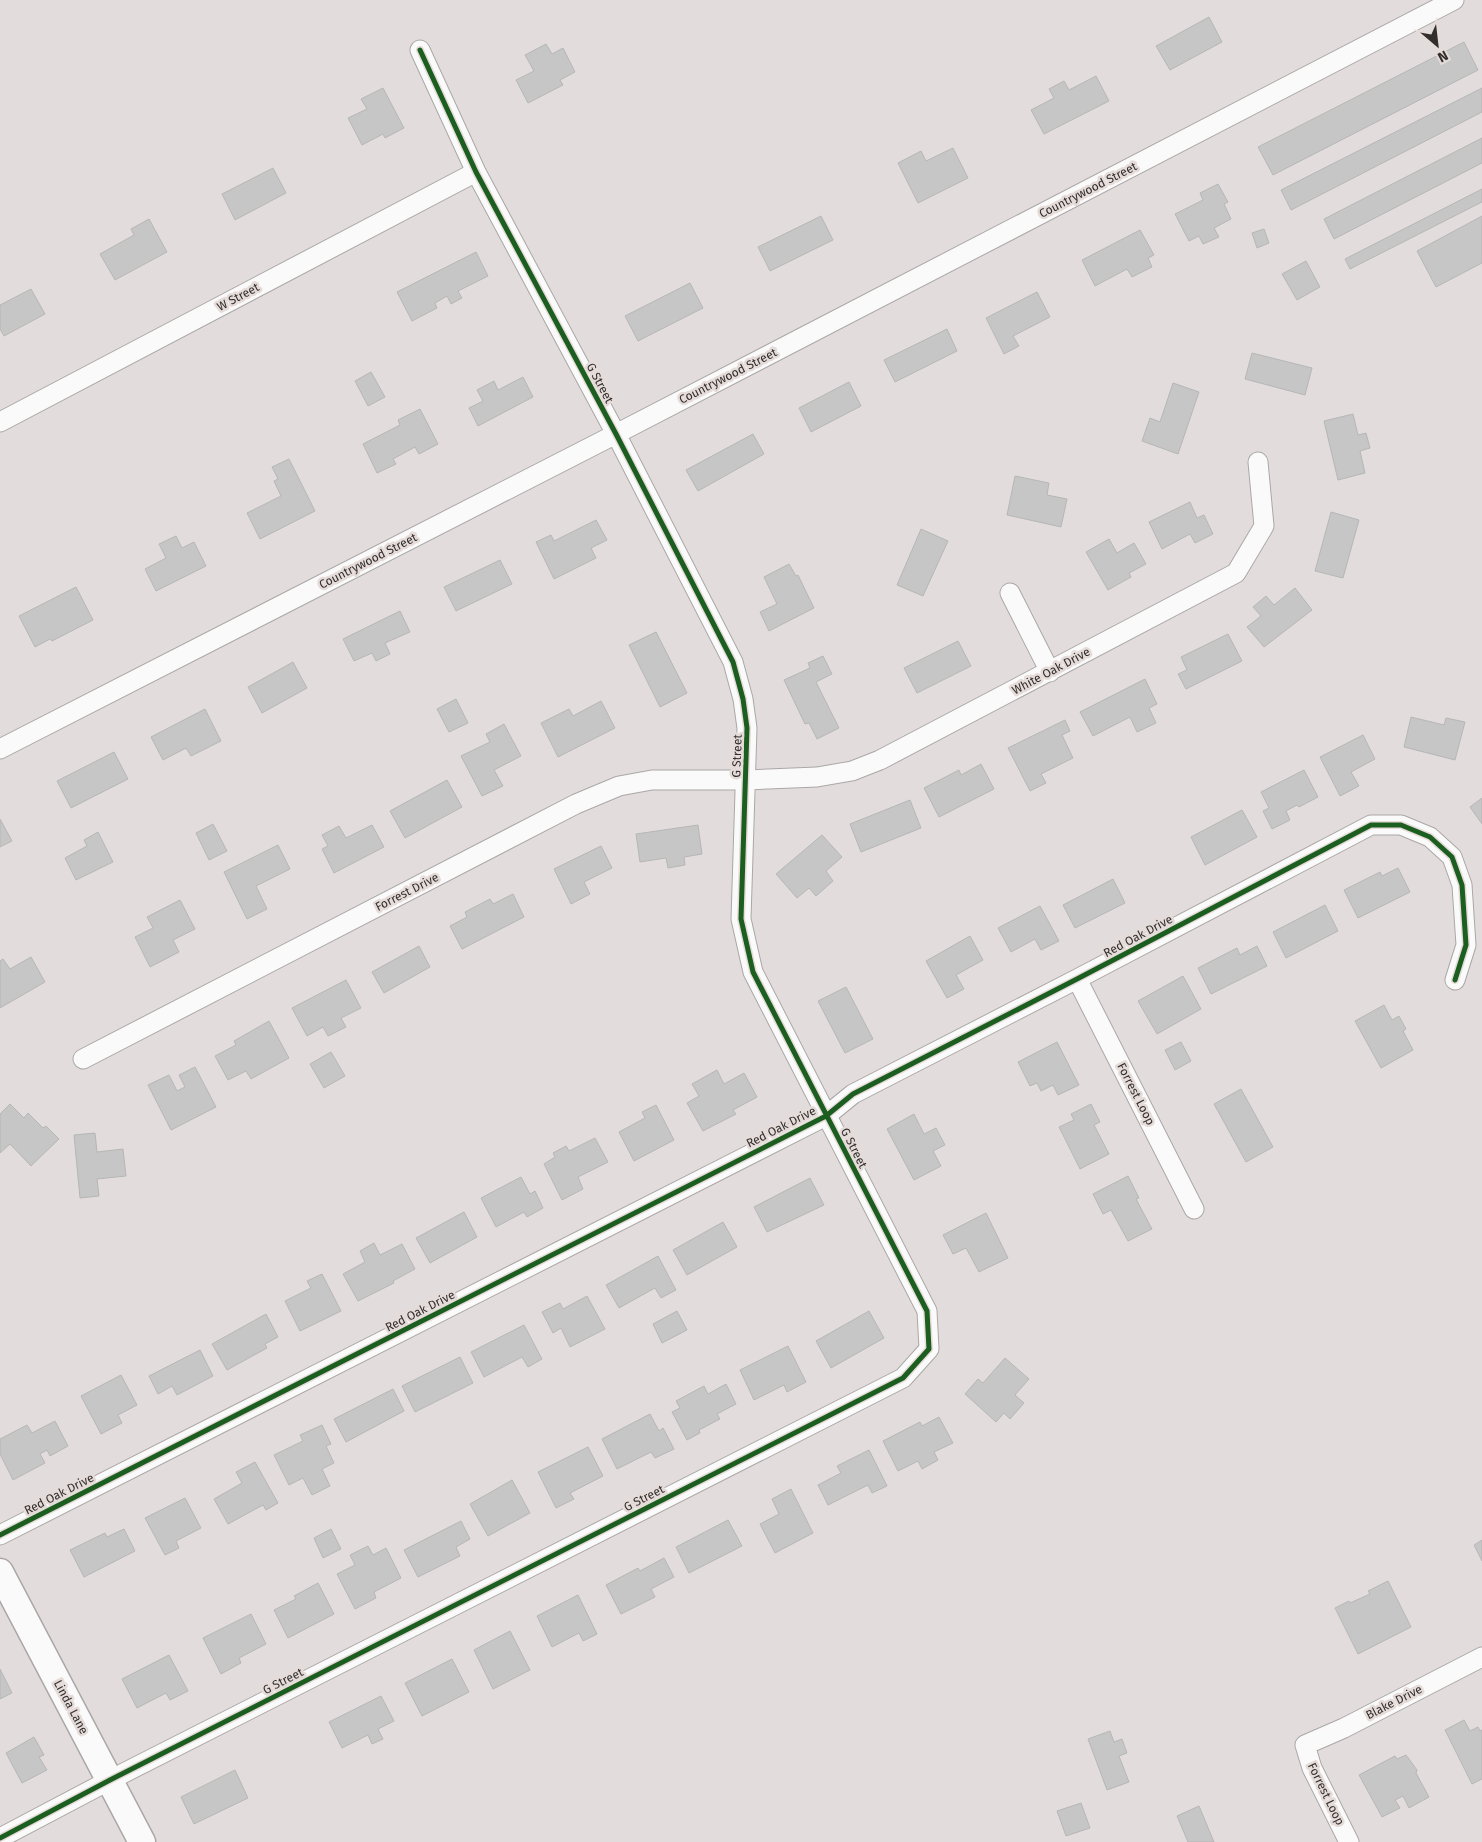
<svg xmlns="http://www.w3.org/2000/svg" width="1482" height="1842" viewBox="0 0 1482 1842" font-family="'Fira Sans',sans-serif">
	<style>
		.building { fill: #c6c6c6; stroke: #b7b6b7 }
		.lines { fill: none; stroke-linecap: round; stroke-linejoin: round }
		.street-casing { stroke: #aba7a7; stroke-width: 21 }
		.secondary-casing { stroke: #aba7a7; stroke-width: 29 }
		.street { stroke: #fbfafa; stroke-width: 19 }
		.secondary { stroke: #fbfafa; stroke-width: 26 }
		.cycleway-casing { stroke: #e5dcd9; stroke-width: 8 }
		.cycleway { stroke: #1b5e20; stroke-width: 5 }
		.labels { text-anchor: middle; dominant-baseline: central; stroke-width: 5; stroke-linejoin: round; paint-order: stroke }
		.street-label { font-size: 12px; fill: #312e2d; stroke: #e5dcd9 }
	</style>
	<rect width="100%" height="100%" fill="#e2dddc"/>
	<!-- building -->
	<path class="building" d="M1209,17L1222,42L1170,70L1156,46Z
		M1464,42L1478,70L1273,175L1258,147Z
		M546,44L552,54L563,48L575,72L560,80L563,85L528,103L516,80L534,71L525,55Z
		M1096,76L1109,101L1044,134L1031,110L1054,98L1049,89L1064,81L1069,90Z
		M383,88L404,128L385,138L383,134L362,145L348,118L367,109L361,99Z
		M1482,88V112L1291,210L1281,190Z
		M1482,138V163L1334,239L1324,219Z
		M953,148L968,178L918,203L898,163L921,151L926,161Z
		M273,168L286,193L235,220L222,194Z
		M1218,184L1228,202L1224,204L1231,219L1214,228L1219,237L1203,244L1199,236L1189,241L1175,214L1203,200L1200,193Z
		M1482,189V202L1350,269L1345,259Z
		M821,216L833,240L770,271L758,247Z
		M1482,216V263L1436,287L1417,251Z
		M149,219L167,252L115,280L100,254L134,235L131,229Z
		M1264,229L1269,243L1257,248L1252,233Z
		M1140,230L1154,255L1148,258L1152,267L1132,277L1127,269L1095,286L1082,260Z
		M476,252L488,276L458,291L462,298L451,304L447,296L435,303L437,308L412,321L397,292Z
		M1306,261L1320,287L1297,300L1282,274Z
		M690,283L703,308L638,341L625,316Z
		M31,289L45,314L4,336L0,329V305Z
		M1037,292L1050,317L1013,336L1019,346L1004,354L986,318Z
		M947,329L957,351L895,382L884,360Z
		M1252,353L1312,368L1305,395L1245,379Z
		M371,372L385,397L368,406L355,381Z
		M523,377L533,397L478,426L469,408L483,401L477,390L494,381L498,390Z
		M849,382L861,406L811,432L799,408Z
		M1173,383L1199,392L1178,454L1142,441L1150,418L1160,422Z
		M420,409L438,444L419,454L415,447L393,459L396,464L377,473L363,444L400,425L398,420Z
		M1353,414L1358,435L1366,433L1370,448L1360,451L1365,473L1338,480L1324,421Z
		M753,434L764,454L698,491L686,470Z
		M289,459L315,511L260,539L247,513L281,496L274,481L278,479L272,467Z
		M1015,476L1049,483L1047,495L1067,499L1061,527L1007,515Z
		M1190,502L1197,518L1204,515L1213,534L1195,543L1190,534L1162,549L1149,522Z
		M1331,512L1359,520L1343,578L1315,571Z
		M596,520L607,540L591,548L596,558L554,579L536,542L551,535L554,541Z
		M921,529L948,541L923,596L897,585Z
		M176,536L182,548L194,542L206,566L156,591L145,569L166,558L159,544Z
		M1109,539L1117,553L1134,543L1146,564L1129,573L1131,577L1108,590L1086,552Z
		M500,560L512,584L456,611L444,587Z
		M789,564L796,576L798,575L814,608L769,631L760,612L777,604L764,577Z
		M76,587L93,620L52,641L50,639L35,647L19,616Z
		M1295,588L1312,610L1264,647L1247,627L1261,616L1253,607L1266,596L1274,605Z
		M400,611L410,632L385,643L390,654L376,661L372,653L354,661L343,639Z
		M656,632L687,693L660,707L629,645Z
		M1228,634L1242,661L1186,689L1178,674L1187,670L1181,657Z
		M958,641L971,666L917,693L904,668Z
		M823,656L832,674L816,682L839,728L817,739L809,723L805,724L784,680L810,668L808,663Z
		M293,662L307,688L262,713L248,687Z
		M1145,679L1157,704L1149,708L1156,723L1137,732L1130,717L1093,736L1080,712Z
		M456,699L468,723L449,732L437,709Z
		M601,701L615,728L558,757L541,723L569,709L573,716Z
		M205,709L221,741L191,756L186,748L163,760L151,737Z
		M1411,717L1444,725L1446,718L1465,722L1455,760L1404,747Z
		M1065,720L1070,731L1062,735L1073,758L1041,774L1046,783L1030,791L1008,748Z
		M504,724L521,756L494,770L503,786L482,796L461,756L490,742L486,734Z
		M1363,735L1375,759L1351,772L1359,786L1340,796L1320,757Z
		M114,752L128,779L71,808L57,781Z
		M981,764L994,789L939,817L924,788L959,770L961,775Z
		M1304,770L1318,797L1299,807L1297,805L1286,811L1290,820L1272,829L1263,811L1269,808L1261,792Z
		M447,780L462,807L405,838L390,811Z
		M1482,798V824L1470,807Z
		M910,800L921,828L861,852L850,824Z
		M1242,810L1257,837L1205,865L1191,837Z
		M0,819L12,841L0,847Z
		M213,824L227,851L209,860L196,833Z
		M372,825L384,847L334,873L322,849L328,846L322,835L339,826L346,838Z
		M698,825L702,854L684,857L685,865L668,868L666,858L640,862L636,834Z
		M98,832L113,862L76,880L65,858L87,846L84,840Z
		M822,835L842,857L826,871L833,881L816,896L809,888L797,898L776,874Z
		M278,845L290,869L256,886L267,909L247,919L224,872Z
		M601,846L612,868L584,882L590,894L571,904L554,869Z
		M1398,868L1410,892L1358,918L1344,890L1380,872L1382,876Z
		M1113,879L1125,903L1075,928L1063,905Z
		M513,894L524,917L462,949L450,926L467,917L465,912L490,899L493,904Z
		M180,900L195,929L173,940L179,952L150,967L135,937L153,928L147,917Z
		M1325,905L1338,931L1286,958L1273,932Z
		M1040,906L1059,941L1041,950L1035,939L1011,952L998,928Z
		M970,936L983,960L956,975L964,989L947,998L926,961Z
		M419,946L430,967L384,993L372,972Z
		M1257,946L1267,966L1211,994L1198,968L1237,948L1240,955Z
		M31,957L45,982L0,1008V961L3,959L10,969Z
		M1183,976L1201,1009L1157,1034L1138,1001Z
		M346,980L361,1008L341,1018L346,1027L328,1036L323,1027L307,1036L292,1008Z
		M846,987L873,1039L845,1053L818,1001Z
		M1384,1005L1392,1020L1399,1016L1406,1029L1403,1031L1413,1050L1381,1068L1355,1021Z
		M269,1021L289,1058L251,1079L246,1071L228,1080L215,1056L236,1045L234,1041Z
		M1057,1042L1079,1085L1058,1095L1053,1085L1041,1091L1037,1083L1030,1086L1018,1062Z
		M1181,1042L1191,1061L1175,1070L1165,1050Z
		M331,1052L345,1076L324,1088L310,1064Z
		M195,1067L216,1107L171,1130L148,1085L169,1075L177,1091L185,1087L179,1075Z
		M717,1070L724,1084L744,1073L757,1097L733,1110L736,1114L703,1131L687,1103L699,1096L692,1084Z
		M1241,1089L1273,1147L1246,1162L1214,1104Z
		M10,1104L24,1118L28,1113L43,1128L46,1126L59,1139L31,1166L10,1144L0,1153V1114Z
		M1091,1104L1100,1122L1094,1125L1109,1154L1080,1169L1059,1127L1074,1120L1071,1114Z
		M656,1105L674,1140L634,1161L619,1132L645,1118L642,1112Z
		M914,1114L924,1134L936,1128L945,1145L933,1151L941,1166L914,1180L887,1129Z
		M95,1133L97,1152L123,1149L126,1176L97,1179L99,1196L80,1198L74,1135Z
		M595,1138L608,1162L578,1177L583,1189L562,1200L544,1164L555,1157L553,1153L566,1146L569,1151Z
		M1128,1176L1139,1198L1136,1199L1152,1229L1128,1241L1111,1210L1103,1214L1093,1194Z
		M521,1177L530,1194L535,1191L543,1208L527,1217L524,1212L496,1227L481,1198Z
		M810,1178L824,1205L767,1232L754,1207Z
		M464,1212L477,1237L430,1263L416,1238Z
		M986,1213L1008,1258L979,1272L966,1248L953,1254L943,1235Z
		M723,1222L737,1247L687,1275L673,1250Z
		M374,1243L380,1255L402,1244L415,1269L393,1281L394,1283L358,1301L343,1274L365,1262L360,1251Z
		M658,1256L676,1290L661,1298L655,1288L619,1308L606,1285Z
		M322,1274L341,1311L300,1331L285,1301L311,1288L307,1281Z
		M587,1296L605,1329L570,1347L561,1328L553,1333L542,1312L560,1303L563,1309Z
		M677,1311L687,1330L662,1343L653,1324Z
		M869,1311L884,1338L831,1368L816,1341Z
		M266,1314L278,1337L265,1344L267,1348L227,1370L212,1344Z
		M524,1325L542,1359L528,1367L522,1357L484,1377L471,1352Z
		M788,1346L806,1382L787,1392L784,1385L754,1400L740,1370Z
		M200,1350L213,1376L177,1395L172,1386L158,1394L149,1376Z
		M460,1357L473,1383L415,1412L402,1386Z
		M1005,1358L1029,1379L1015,1395L1024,1403L1010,1419L1004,1413L996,1422L965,1394L978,1379L983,1383Z
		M121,1375L137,1405L118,1415L122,1423L101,1434L81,1396Z
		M726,1384L736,1404L717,1414L720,1419L699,1430L700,1433L687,1440L672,1412L680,1408L676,1401L704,1386L708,1394Z
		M393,1389L404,1411L346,1442L334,1419Z
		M650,1414L659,1431L663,1428L674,1449L655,1458L651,1452L617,1469L602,1439Z
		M939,1417L953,1443L934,1452L938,1460L922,1469L918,1461L898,1471L883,1441L920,1422L922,1426Z
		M55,1421L68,1446L50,1456L47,1450L40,1454L45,1463L13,1480L0,1454V1439L27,1425L32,1433Z
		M322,1425L331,1444L326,1446L334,1463L322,1469L330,1486L312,1495L303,1478L289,1485L274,1455L303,1441L300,1435Z
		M588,1447L603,1476L570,1493L574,1499L556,1508L538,1472Z
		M869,1450L887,1486L872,1493L868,1485L828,1505L818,1485L841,1473L837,1466Z
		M255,1462L278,1503L266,1510L263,1505L228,1524L214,1499L242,1483L236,1472Z
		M512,1480L530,1513L488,1536L470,1504Z
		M791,1489L813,1533L775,1553L760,1524L779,1514L772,1499Z
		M185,1498L201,1528L176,1541L179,1548L165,1555L145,1518Z
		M728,1520L742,1546L689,1573L676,1547Z
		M461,1521L470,1539L456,1547L460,1556L418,1577L404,1550Z
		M124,1529L135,1551L84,1577L70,1550L105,1533L107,1537Z
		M331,1529L341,1549L323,1558L314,1538Z
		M1482,1540V1561L1474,1545Z
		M368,1546L373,1555L386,1548L401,1578L374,1592L376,1598L355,1609L337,1574L355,1565L350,1555Z
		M664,1558L674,1577L651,1589L655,1597L621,1614L606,1585L638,1568L640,1571Z
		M1388,1581L1411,1627L1358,1654L1335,1608L1349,1601L1350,1603L1370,1594L1368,1591Z
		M318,1583L334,1614L288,1638L274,1610L296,1599L294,1596Z
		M578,1595L597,1634L583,1641L579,1633L552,1647L537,1616Z
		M251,1614L266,1644L239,1658L241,1663L221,1674L203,1638Z
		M510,1631L530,1670L493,1689L474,1650Z
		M169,1655L188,1691L170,1700L166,1693L137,1708L122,1679Z
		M452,1659L469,1692L422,1716L405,1683Z
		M0,1669L12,1693L0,1699Z
		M381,1696L394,1721L378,1729L383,1739L372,1744L368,1735L342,1748L329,1722Z
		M1464,1720L1470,1731L1478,1727L1480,1731L1482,1730V1779L1472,1784L1445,1730Z
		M1110,1731L1114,1742L1122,1739L1127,1753L1119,1756L1129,1782L1107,1790L1088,1739Z
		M34,1737L44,1755L39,1757L47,1770L22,1783L6,1753Z
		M1406,1755L1417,1770L1416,1773L1429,1797L1409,1808L1403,1796L1395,1800L1400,1808L1382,1817L1359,1775L1395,1756L1397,1759Z
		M235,1770L248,1798L194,1824L181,1797Z
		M1081,1803L1090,1828L1066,1836L1057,1811Z
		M1199,1806L1214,1842H1188L1177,1816Z"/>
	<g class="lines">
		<defs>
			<path id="street" d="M0,422L476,172
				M1010,593L1050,672
				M0,749L616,434L1454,0
				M1077,979L1194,1209
				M83,1059L576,804L619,786L652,780H746L817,777L852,771L880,760L1236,573L1264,526L1258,462
				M0,1535L826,1116L853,1094L1077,979L1371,825H1401L1430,837L1452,857L1462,885L1466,945L1455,980
				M0,1838L110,1780L903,1378L929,1349L927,1311L753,972L741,919L747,728L743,699L733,662L616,434L476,172L420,50
				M1349,1842L1312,1768L1305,1745L1344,1728L1482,1657"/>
			<path id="secondary" d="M0,1572L142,1842"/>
		</defs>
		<!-- street casing -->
		<use href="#street" class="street-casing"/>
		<!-- secondary casing -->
		<use href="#secondary" class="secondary-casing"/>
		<!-- street -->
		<use href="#street" class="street"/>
		<!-- secondary -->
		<use href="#secondary" class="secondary"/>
		<defs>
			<path id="cycleway" d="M0,1535L826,1116L853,1094L1077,979L1371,825H1401L1430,837L1452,857L1462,885L1466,945L1455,980
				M0,1838L110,1780L903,1378L929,1349L927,1311L753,972L741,919L747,728L743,699L733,662L616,434L476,172L420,50"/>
		</defs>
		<!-- cycleway casing -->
		<use href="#cycleway" class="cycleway-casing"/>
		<!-- cycleway -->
		<use href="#cycleway" class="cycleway"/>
	</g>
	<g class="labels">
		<!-- street labels -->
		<g class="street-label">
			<text transform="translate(1088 190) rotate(-27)">Countrywood Street</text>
			<text transform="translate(238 297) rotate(-28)">W Street</text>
			<text transform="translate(728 376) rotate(-27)">Countrywood Street</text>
			<text transform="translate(600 383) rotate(62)">G Street</text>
			<text transform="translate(368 561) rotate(-27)">Countrywood Street</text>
			<text transform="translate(1051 671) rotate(-28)">White Oak Drive</text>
			<text transform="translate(737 756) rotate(-88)">G Street</text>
			<text transform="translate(407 892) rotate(-27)">Forrest Drive</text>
			<text transform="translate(1138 936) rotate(-28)">Red Oak Drive</text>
			<text transform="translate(1136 1094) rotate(63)">Forrest Loop</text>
			<text transform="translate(781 1127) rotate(-27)">Red Oak Drive</text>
			<text transform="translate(854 1148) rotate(63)">G Street</text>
			<text transform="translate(420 1311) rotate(-27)">Red Oak Drive</text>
			<text transform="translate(59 1494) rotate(-27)">Red Oak Drive</text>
			<text transform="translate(644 1498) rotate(-27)">G Street</text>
			<text transform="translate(283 1681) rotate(-27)">G Street</text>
			<text transform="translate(1394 1702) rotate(-27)">Blake Drive</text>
			<text transform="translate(71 1707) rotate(62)">Linda Lane</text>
			<text transform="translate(1326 1794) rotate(64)">Forrest Loop</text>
		</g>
	</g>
	<!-- north arrow -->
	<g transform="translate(1437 45) rotate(152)" stroke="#e5dcd9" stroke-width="4" paint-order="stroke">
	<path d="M0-4L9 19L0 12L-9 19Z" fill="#312e2d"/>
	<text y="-8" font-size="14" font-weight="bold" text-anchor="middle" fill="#312e2d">N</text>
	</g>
</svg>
